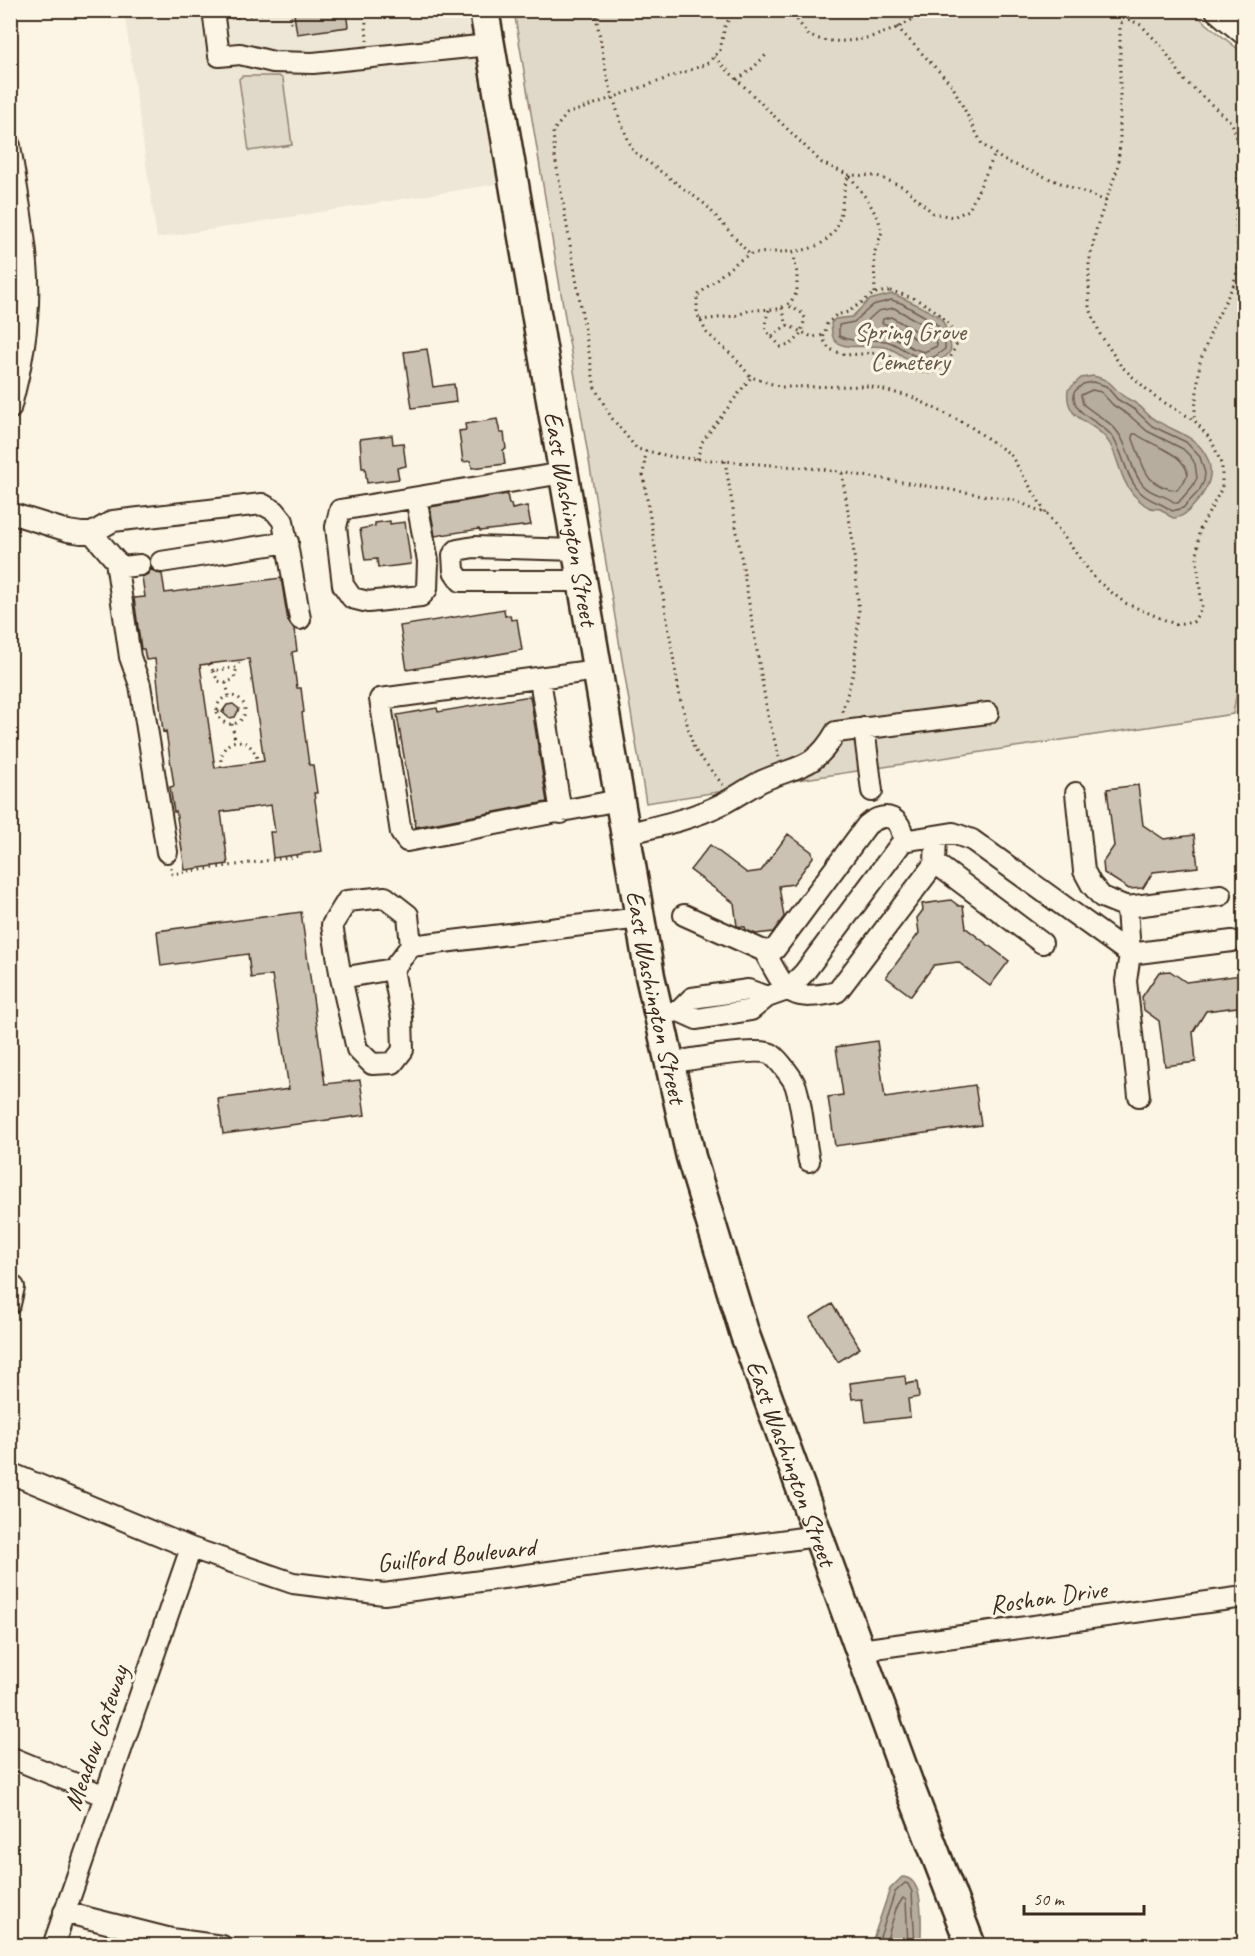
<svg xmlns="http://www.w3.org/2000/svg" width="1255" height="1956" viewBox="0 0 1255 1956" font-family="Caveat,sans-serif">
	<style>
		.built { fill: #eee6d6 }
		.green { fill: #e0d8c8; stroke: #8e8173; stroke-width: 1.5 }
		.water { fill: #b7ad9e; stroke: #85796b; stroke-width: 1.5 }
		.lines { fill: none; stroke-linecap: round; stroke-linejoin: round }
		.shore { stroke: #6d5e51; stroke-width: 1.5 }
		.building { fill: #ccc2b3; stroke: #3b2a1e; stroke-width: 1.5; fill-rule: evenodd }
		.minor-casing { stroke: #3b2a1e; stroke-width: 24 }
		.major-casing { stroke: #3b2a1e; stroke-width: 28 }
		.highway-casing { stroke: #3b2a1e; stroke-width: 33 }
		.path { stroke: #3b2a1e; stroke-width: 3; stroke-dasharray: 1.5 4.5; stroke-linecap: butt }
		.minor { stroke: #fcf5e5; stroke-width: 20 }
		.major { stroke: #fcf5e5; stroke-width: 24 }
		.highway { stroke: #fcf5e5; stroke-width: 28 }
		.labels { text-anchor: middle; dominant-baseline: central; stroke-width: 6; stroke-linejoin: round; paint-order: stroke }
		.park-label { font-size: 26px; fill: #645648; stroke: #fcf5e5 }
		.street-label { font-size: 26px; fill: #3b2a1e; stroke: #fcf5e5 }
	</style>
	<rect width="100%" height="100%" fill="#fcf5e5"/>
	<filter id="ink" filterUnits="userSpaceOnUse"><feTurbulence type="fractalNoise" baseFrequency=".0167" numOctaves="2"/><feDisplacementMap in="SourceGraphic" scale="12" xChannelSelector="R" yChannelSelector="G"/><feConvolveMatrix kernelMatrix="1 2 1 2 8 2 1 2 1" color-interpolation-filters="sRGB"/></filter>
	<g filter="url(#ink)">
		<!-- built -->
		<path class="built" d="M124,11H473L503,183L157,238Z"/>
		<!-- green -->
		<path class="green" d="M514,11H1191L1244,54V651L1233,714L646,803Z
			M242,76H279L283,79L292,145L249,151L239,79Z"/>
		<!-- water -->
		<path class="water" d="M892,294C900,296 935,313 941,319C944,322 945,327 947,331C953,349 954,354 935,363C914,372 903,351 885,347C872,344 845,351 835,341C831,336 832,329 831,323L835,319L852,317L869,300Z
			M1093,376C1115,382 1107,383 1122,395C1127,399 1133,401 1138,405C1143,408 1146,414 1151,417C1167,429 1189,433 1201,448C1218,469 1209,489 1194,505C1189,511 1183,517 1175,518C1168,518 1166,511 1160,509C1157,508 1154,509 1151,508C1144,506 1138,499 1133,494C1120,479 1119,460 1110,444C1097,420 1064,423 1068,390L1081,378Z
			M902,1877C927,1877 920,1929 921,1945H871L890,1889Z"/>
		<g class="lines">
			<!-- shore -->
			<path class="shore" d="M891,300L901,303L933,321L938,326L945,342V349L934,357L924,359C909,356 899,344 886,341C870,338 854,344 839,336V325L854,322L873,305Z
				M894,308L930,328L937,344V346L924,352L912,348L889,334L858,332V329L878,311Z
				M891,317L923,335L924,340H917L900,329L882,323L883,319Z
				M1093,382L1106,386L1117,399L1135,410L1152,426L1186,442L1200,457L1205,473L1204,481L1199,491L1183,508L1172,511C1160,501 1150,503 1138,490C1124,474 1124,451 1111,435C1099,420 1071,415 1074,392L1083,384Z
				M1092,390L1101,392L1113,405L1130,416L1147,431L1183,449L1191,457L1195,464L1197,478L1192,487L1178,503H1175C1164,493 1154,497 1143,485C1130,470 1130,450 1119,434C1110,420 1095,415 1083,404L1081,395Z
				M1133,434H1136C1154,447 1184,452 1188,475L1177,490C1142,486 1144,464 1132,437Z
				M877,1946L895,1892L905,1883L908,1884L912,1892L915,1946
				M885,1946L896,1909L903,1898L906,1900L908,1946"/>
		</g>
		<!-- building -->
		<path class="building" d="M316,10H346L348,27L297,34L294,14Z
			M427,349L433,387L454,384L456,402L412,408L404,352Z
			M497,419L500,433H504L506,449L503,450L505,464L472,468L471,461L463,462L459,431L466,430L465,424Z
			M392,435L393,444L403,443L406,466L397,468L399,479L367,483L365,468H362L360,439Z
			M507,494L509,504H511L512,509L527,506L531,525L480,531L479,529L435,536L430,507Z
			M390,521V524L405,522L411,564L378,568L377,559L365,560L360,529L375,526V523Z
			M151,569L156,573L162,574L165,593L281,578L288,621L294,629L297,651L292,652L297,688H301L304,712L302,713L309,765H313L317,793H314L322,851L273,858L270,832H275L271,805L221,812L228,864L185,870L176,811L174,812L170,787L174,786L166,731L163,732L155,659L146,660L144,649H141L134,598L145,597L142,577L148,574ZM249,659L264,761L215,768L200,665Z
			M504,609L505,616L510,615L511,620L517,619L522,650L407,670L400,626Z
			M530,696L547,802L416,827L397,715L437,708L438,712Z
			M233,704L239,709L235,717L229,718L222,712L227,705Z
			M1138,785L1143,825L1164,839L1194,835L1198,867L1153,872L1143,888L1129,889L1104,873L1103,862L1114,846L1107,789Z
			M788,834L812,852L813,857L793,884L779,886L784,917L773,932L756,934L746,930L745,927L737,926L734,903L690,870L710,845L747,873L761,871Z
			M951,900L959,906H963L966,928L1009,961L990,986L958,962L934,965L911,996L886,977L919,933L917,918L923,910L922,904Z
			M301,912L325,1084L360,1080L365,1115L223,1134L218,1099L289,1089L272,975L251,978L248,954L161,966L157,931Z
			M1170,971L1186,982L1242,975L1245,1006L1206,1011L1193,1032L1196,1062L1165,1066L1159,1021L1144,1010L1142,997L1159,972Z
			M877,1041L885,1098L975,1085L981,1125L835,1146L828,1097L843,1095L836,1047Z
			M832,1304L860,1348L838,1362L810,1318Z
			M905,1376L906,1384L917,1382L919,1397L908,1399L910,1417L866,1422L863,1398L852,1399L850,1383Z"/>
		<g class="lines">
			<defs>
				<path id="minor" d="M213,10L219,56L240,54L273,62L313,63L489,45
					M10,146C16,185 24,225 27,264C32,313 23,362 10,409
					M416,498L428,561L427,589L421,596L368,602L352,598L343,585L336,527L340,510L563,473
					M10,513L68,531L81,533H92L113,521L262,504L275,511L283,521L300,619
					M92,533L116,561L123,567L140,565
					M577,550L474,547L457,550L453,555L454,571L461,581H582
					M116,561L130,657L140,685L167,852
					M161,562L288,542
					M597,670L380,699L401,833L407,841L619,800
					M540,679L561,813
					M864,728L872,791
					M1076,793L1084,871L1091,884L1102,897L1127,907L1221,895
					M625,834C658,826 692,819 722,804C736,797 748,788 762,781C798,765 814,770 836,732L988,713
					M903,841L953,833L972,840L1130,954L1126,981L1139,1096
					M935,863L1042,943
					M1127,907L1130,954L1232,941
					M684,915L764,951L775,949L867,825C886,810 902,817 903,841L804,973L787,990L767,997
					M411,946L393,969L402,1018L403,1050L393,1063L372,1064L357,1049L341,978L332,925L347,901L385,897L408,915L411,946L640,918
					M764,951C787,991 786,1003 837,992L935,863L936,836
					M341,978L393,969
					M658,1014L679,1011L697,1019L751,1010L767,997L748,990L692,998L679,1011
					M669,1063C687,1060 757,1047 771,1054C778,1059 794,1079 796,1087C803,1110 804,1137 809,1161
					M10,1304L14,1287
					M10,1473L191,1548L293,1583L384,1594L817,1536
					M860,1650L1244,1597
					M10,1757L105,1796
					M64,1912L171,1939L222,1946
					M53,1946L191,1548"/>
				<path id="major" d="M1218,10L1244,32"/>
				<g id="highway">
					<path id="s1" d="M484,10L650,976L691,1157L745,1335L912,1793L971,1946"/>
				</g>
			</defs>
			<!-- minor casing -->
			<use href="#minor" class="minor-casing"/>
			<!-- major casing -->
			<use href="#major" class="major-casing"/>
			<!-- highway casing -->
			<use href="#highway" class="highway-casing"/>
			<!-- path -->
			<path class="path" d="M290,10L291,24H295
				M365,10L367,41
				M595,10L607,77L620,120L633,151L706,205L750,255
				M734,10L725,26L720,50L707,64L567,114L553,131L555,157L595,388L611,417L637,449L674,457L821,469L1014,500L1047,514L1096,580L1125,603L1177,625L1193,622L1202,608L1197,560L1199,531L1222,488V466L1212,441L1194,420L1155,397L1121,366L1100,334L1089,306V263L1097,226L1117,170L1120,144V28L1123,17L1115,10
				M790,10L809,36C816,38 825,41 832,41C864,43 901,30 926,10
				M1123,17L1141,25L1163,48L1185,81L1232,123L1239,144L1236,222L1239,264L1233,286L1214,324L1200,362L1194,420
				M231,18L285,10
				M897,27L952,85L982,144L1003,160L1106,201
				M714,57L822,163L849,175L877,176L904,187L933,213L953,217L969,210L995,154
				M737,80L753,68L766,55
				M890,291C912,296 938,307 950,327C953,332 954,339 956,345L948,363L932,373L913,371L891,357L875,353L846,355L829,349L823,339L827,324L836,315L848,312L875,293Z
				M875,293L874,254L882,232L879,221L869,202L849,175C839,194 846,219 831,235C811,258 778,249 752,254C739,257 709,286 697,296V314L707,333L734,357L751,377L781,387L868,386L912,397L968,425L1010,454L1046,513
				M782,308L787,325L812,337L825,335
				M769,310C761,333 767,330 781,347C799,344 801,333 805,318L802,313L787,305
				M700,320L735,316L750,310L779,309L790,303L797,292V273L793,252
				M772,336L787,325
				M646,451L643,475L680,698L694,749L723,785
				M697,459L702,442L751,377
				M725,461L768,716L779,757
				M842,473L853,543L859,612L854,670L842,713
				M209,664L213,671L237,667L240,660
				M213,671L218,681L226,683L234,679L237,667
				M226,683L229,696
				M217 710a14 14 0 1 1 28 0a14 14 0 1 1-28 0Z
				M218,712L225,711
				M232,724L235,740
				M221,767C218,735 252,732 258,762
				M171,867L172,874L300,856V854"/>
			<!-- minor -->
			<use href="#minor" class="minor"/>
			<!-- major -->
			<use href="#major" class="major"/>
			<!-- highway -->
			<use href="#highway" class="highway"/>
		</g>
	</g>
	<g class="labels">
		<!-- park labels -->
		<g class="park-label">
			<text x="910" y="331">Spring Grove<tspan x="910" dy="30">Cemetery</tspan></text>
		</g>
		<!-- street labels -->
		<g class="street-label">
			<text stroke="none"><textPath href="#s1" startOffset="516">East Washington Street</textPath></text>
			<text stroke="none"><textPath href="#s1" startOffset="1002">East Washington Street</textPath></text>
			<text stroke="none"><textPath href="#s1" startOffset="1488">East Washington Street</textPath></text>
			<text transform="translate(456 1555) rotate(-6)">Guilford Boulevard</text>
			<text transform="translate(1048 1597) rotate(-8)">Roshon Drive</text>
			<text transform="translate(96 1738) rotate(-71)">Meadow Gateway</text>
		</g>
	</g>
	<!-- margin -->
	<rect width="1255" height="1956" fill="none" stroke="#fcf5e5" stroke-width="36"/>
	<rect x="18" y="18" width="1219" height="1920" fill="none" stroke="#3b2a1e" stroke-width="2" filter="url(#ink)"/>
	<!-- scale -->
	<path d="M1024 1905v9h120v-9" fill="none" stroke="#3b2a1e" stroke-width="3"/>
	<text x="1033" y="1905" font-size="18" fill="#3b2a1e" stroke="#fcf5e5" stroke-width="4.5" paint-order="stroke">50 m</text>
</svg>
